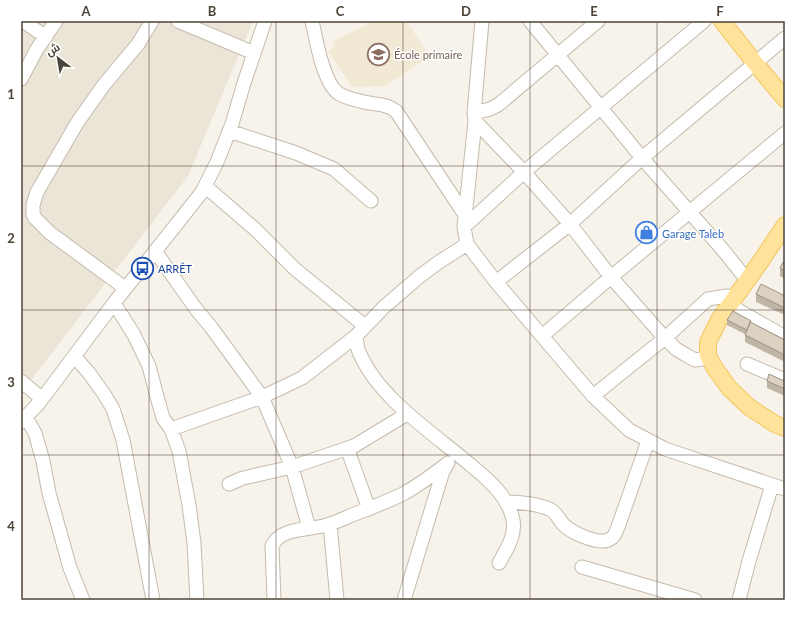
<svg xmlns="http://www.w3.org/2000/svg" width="806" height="621" viewBox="0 0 806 621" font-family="Lato,Cairo,sans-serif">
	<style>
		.residential { fill: #ebe5d8 }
		.education { fill: #f1e9d3 }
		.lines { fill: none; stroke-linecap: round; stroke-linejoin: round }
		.minor-casing { stroke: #c4bbac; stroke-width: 15 }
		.major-casing { stroke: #f2c65e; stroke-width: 18 }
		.minor { stroke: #fff; stroke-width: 13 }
		.major { stroke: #ffe39b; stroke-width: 16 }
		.wall { fill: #beb5a6 }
		.building { fill: #ddd2c1; stroke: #9b9387 }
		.grid { fill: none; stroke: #4c4437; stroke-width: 1; stroke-opacity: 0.55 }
		.labels { text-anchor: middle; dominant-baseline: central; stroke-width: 3; stroke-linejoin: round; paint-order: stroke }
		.education-label { font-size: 11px; fill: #785e54; stroke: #fff; text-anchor: start }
		.shop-label { font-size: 11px; fill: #366cbe; stroke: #fff; text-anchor: start }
		.transit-label { font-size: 11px; fill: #164399; stroke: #fff; text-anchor: start }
		.neatline { fill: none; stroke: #4c4437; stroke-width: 1.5 }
		.grid-label { font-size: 13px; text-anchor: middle; font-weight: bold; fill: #4c4437 }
	</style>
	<rect width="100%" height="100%" fill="#f7f3ea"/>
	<!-- residential -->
	<path class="residential" d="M21,21H253L188,176L21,393Z"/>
	<!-- education -->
	<path class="education" d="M374,21H406L430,56L385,86L352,87L328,51L333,48L335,40Z"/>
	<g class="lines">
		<defs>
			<path id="minor" d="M23,21L46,37
				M178,21L254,53
				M312,21C316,39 323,82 338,93C345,98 356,100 364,102C376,105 385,103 396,111L465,215
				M482,21L474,113L475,121L464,227L467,244L496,282L593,396L629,430L665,449L785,489
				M530,21L642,158L723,250L747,280
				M21,79L37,49L56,21
				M474,113L490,109L498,105L598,21
				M475,121L524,172L570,224L611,277L662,335L676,349L686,355L695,360L709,358
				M229,131L296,153L334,169L371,201
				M205,186L256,230L295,269L365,326
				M464,227L524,172L704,21
				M155,251L196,309L211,327L262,397L292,467L309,528
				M496,282L570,224L642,158L785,38
				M125,288L50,233L35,218L33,214V205L37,192L77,123L103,86L138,44L152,21
				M114,303L134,335L149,366L156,393L163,418L171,429L179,451L189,505L194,543L197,600
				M729,305L785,337
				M356,336C357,342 357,349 360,354C380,400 436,435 473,467C490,481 509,498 513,520C516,536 506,550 499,563
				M542,336L611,277L785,133
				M74,356L89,373L104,394L113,409L123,440L153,600
				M747,364L785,380
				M21,381L42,399
				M593,396L665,338L708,299L727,296L734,298
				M25,416L35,433L43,461L49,493L70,568L83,600
				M21,422L39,403L114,303L202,192L217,162L232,124L244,83L265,21
				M171,429L262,397L302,378L356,336L384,307L420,276L439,262L467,244
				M347,448L369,509
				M229,484L243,478L292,467L354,446L407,414
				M506,502C518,502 540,504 551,510C558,514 559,521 565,526C573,533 600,546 610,539C615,537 616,531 618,527L648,441
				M330,524L337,600
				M582,567L695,600
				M274,600L272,546C280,528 306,530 323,526C333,524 343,519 352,515C369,509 386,502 403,494C419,485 434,474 448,463
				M404,600L443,471L447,465
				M739,600L749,561L772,485"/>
			<path id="major" d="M722,21L755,63L785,99
				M785,225L763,258L719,320L708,342V356L714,367L729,388L749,407L775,424L785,428"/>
		</defs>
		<!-- minor casing -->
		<use href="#minor" class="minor-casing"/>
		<!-- major casing -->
		<use href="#major" class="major-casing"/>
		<!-- minor -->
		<use href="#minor" class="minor"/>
		<!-- major -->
		<use href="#major" class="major"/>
	</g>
	<!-- wall -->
	<path class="wall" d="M785,259V279L780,276V268Z
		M756,294L785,296V315L756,302Z
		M727,320L751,322L785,340V362L745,342V334L727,325Z
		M782,380H785V396L767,388V381Z"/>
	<!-- building -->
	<path class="building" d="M785,259V271L780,268Z
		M761,284L785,296V308L756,294Z
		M733,311L751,321L747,330L727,320Z
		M750,322L785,340V355L745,335Z
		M769,374L782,380H785V389L767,381Z"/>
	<!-- grid -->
	<path class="grid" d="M149,21V600M276,21V600M403,21V600M530,21V600M657,21V600M21,166H785M21,310H785M21,455H785"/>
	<!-- icons -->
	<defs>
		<symbol id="school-ring" viewBox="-11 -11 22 22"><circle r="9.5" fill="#fff" stroke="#8d6e63" stroke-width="1.5"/><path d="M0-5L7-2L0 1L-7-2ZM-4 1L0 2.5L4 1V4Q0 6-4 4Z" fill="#8d6e63"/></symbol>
		<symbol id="shop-ring" viewBox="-11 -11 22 22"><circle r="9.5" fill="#fff" stroke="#3f7fe0" stroke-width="1.5"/><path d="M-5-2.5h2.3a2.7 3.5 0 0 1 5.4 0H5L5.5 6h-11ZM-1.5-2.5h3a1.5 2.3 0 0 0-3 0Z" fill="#3f7fe0"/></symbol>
		<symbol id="bus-ring" viewBox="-11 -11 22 22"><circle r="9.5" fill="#fff" stroke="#1a4fb4" stroke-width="1.5"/><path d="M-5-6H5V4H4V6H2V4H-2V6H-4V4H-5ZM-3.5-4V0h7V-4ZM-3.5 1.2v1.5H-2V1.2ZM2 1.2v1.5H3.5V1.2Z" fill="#1a4fb4"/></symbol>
	</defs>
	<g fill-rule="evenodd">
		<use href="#school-ring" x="366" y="42" width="25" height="25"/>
		<use href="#shop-ring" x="634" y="220" width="25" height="25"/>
		<use href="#bus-ring" x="130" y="256" width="25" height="25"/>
	</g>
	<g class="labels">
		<!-- education labels -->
		<g class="education-label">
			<text x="394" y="54">École primaire</text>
		</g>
		<!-- shop labels -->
		<g class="shop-label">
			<text x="662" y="233">Garage Taleb</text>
		</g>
		<!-- transit labels -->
		<g class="transit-label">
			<text x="158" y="268">ARRÊT</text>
		</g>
	</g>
	<!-- border -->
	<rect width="806" height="621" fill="none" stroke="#ffffff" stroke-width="44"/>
	<!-- north arrow -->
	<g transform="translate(58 58) rotate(329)" stroke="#ffffff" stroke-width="3" paint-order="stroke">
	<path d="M0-3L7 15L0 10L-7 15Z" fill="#4c4437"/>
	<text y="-6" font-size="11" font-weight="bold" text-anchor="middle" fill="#4c4437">ش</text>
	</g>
	<rect x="22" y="22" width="762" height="577" class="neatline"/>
	<g class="grid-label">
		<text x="86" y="16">A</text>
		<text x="212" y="16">B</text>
		<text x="340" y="16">C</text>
		<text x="466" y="16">D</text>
		<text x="594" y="16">E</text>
		<text x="720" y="16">F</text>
		<text x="11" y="99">1</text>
		<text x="11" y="243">2</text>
		<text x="11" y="387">3</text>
		<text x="11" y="531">4</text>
	</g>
</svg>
